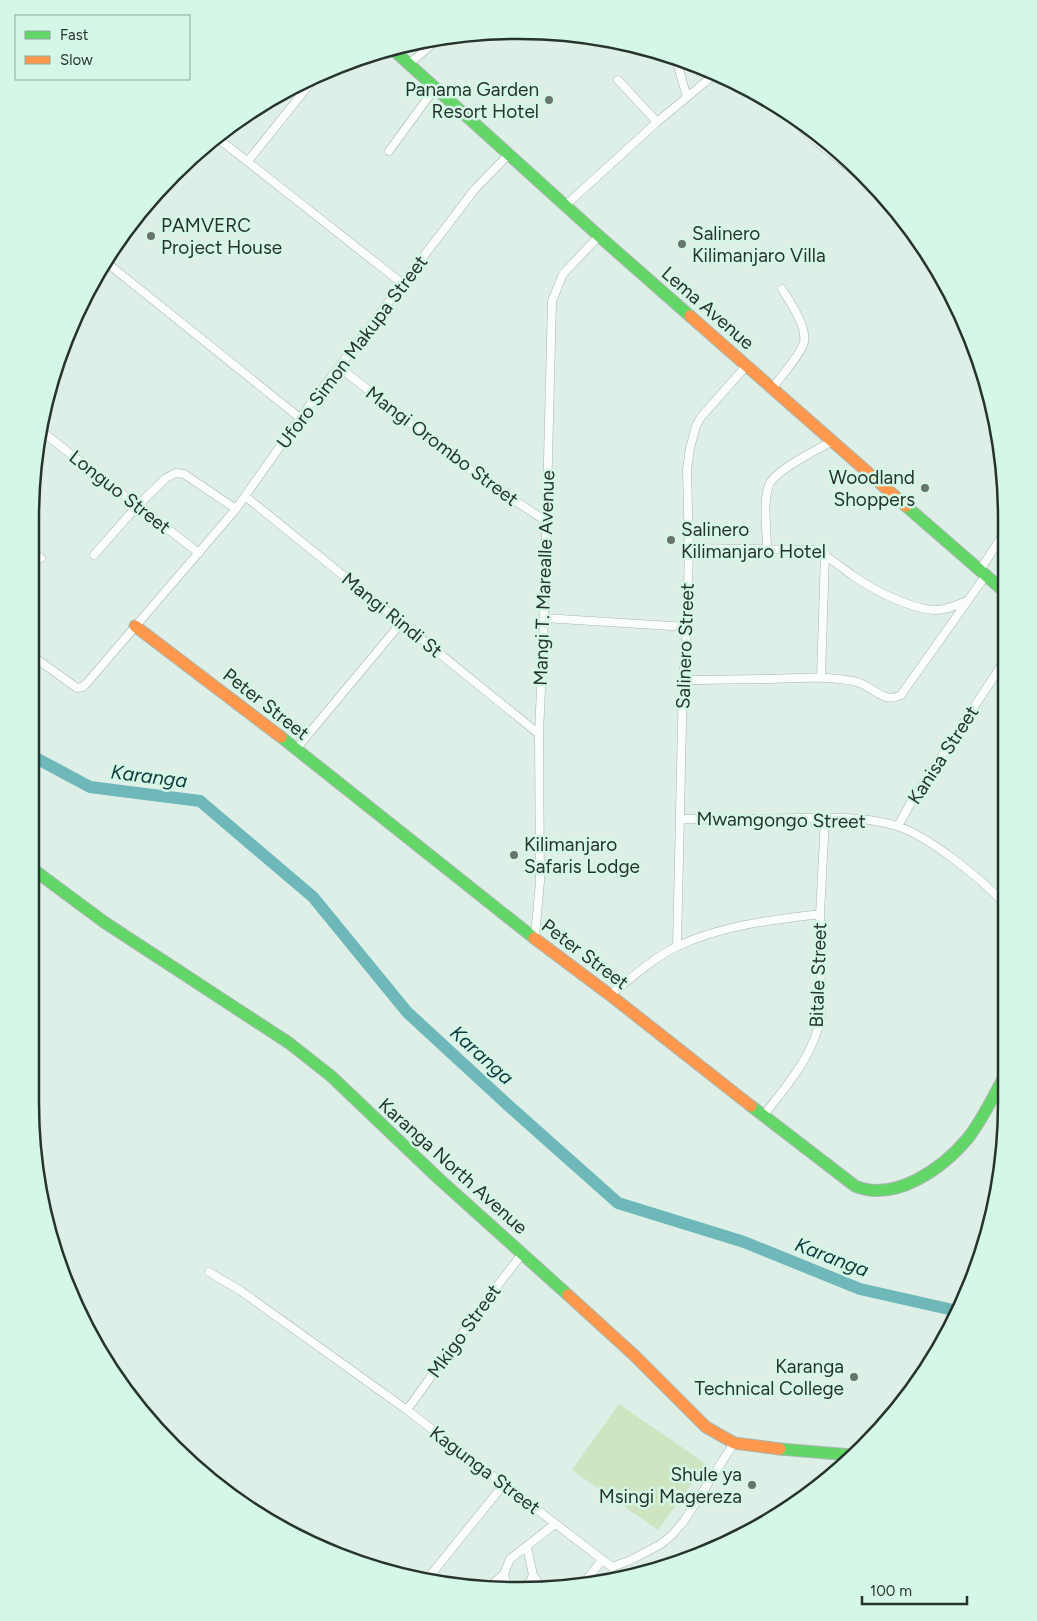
<svg xmlns="http://www.w3.org/2000/svg" width="1037" height="1621" viewBox="0 0 1037 1621" font-family="Figtree,sans-serif">
	<style>
		.green { fill: #cfe5c2 }
		.lines { fill: none; stroke-linecap: round; stroke-linejoin: round }
		.river { stroke: #6fb8ba; stroke-width: 12 }
		.street-casing { stroke: #a8b6af; stroke-width: 9 }
		.fast-casing { stroke: #a8b6af; stroke-width: 13 }
		.slow-casing { stroke: #a8b6af; stroke-width: 13 }
		.street { stroke: #fafdfb; stroke-width: 8 }
		.fast { stroke: #63d668; stroke-width: 11 }
		.slow { stroke: #ff974d; stroke-width: 11 }
		.poi-dot { fill: #67756e; stroke: #d5f7e6; stroke-width: 2 }
		.labels { text-anchor: middle; dominant-baseline: central; stroke-width: 5; stroke-linejoin: round; paint-order: stroke }
		.poi-label { font-size: 19px; fill: #27342e; stroke: #d5f7e6; text-anchor: end }
		.street-label { font-size: 19px; fill: #27342e; stroke: #d5f7e6 }
		.water-label { font-size: 20px; font-style: italic; fill: #0d3a3e; stroke: #d5f7e6 }
		.rim { fill: none; stroke: #27342e; stroke-width: 2.5 }
	</style>
	<rect width="100%" height="100%" fill="#ddefe6"/>
	<!-- green -->
	<path class="green" d="M619,1404L706,1464L658,1530L572,1470Z"/>
	<g class="lines">
		<!-- river -->
		<path class="river" d="M34,757L90,787L200,801L313,897L407,1012L509,1106L618,1203L744,1242L860,1289L953,1310L956,1312"/>
		<defs>
			<path id="street" d="M675,56L687,97
				M409,64L438,39
				M618,80L657,122
				M782,109L815,140L876,189
				M215,136L403,284
				M389,151L435,88
				M248,161L317,75
				M566,205L657,122L715,74
				M107,263L300,418
				M339,367L477,475L547,522
				M772,389C779,379 802,353 804,342C807,326 790,302 782,289
				M41,431L199,553
				M245,496L539,734
				M689,548L813,550C828,555 839,566 852,575C871,589 909,608 933,610C945,611 956,605 967,601
				M767,548C767,531 762,498 770,483C778,469 816,450 831,442
				M94,555L138,505L166,478L176,473L184,474L236,509
				M34,561L41,558
				M980,570L1006,530
				M544,618L687,627
				M34,657L77,688L82,687L86,684L236,509L300,418L475,189L509,154
				M821,677L825,554
				M683,680C713,680 742,679 772,679C799,678 826,676 853,681C872,684 882,705 901,695L986,575
				M296,749L401,623
				M681,819C720,819 759,819 799,818C831,818 866,816 897,826C930,837 980,878 1004,903
				M898,826L910,804L1005,660
				M535,937L540,881L539,734L544,618L552,301L563,274L599,236
				M677,946L683,680L687,627L689,548L687,470L690,448L696,426L701,417L747,365
				M610,995C630,979 656,956 678,946C723,925 771,920 820,914
				M764,1115C788,1084 814,1055 821,1016L820,914L825,818
				M209,1272L241,1291L407,1410L612,1567L631,1560L661,1544L672,1535L684,1521L734,1443
				M407,1410L481,1307L522,1254
				M504,1574L508,1590
				M533,1575L542,1588
				M425,1582L504,1484
				M585,1582L602,1560
				M488,1588L504,1574L510,1559L555,1524
				M526,1590L533,1575L527,1547"/>
			<path id="fast" d="M390,47L599,236L690,316
				M906,506L1005,592
				M281,737L534,938
				M34,870L104,922L289,1043L331,1076L438,1178L568,1295
				M751,1106L855,1186C895,1203 943,1168 968,1138C982,1120 992,1099 1003,1079
				M780,1449L851,1455"/>
			<path id="slow" d="M690,316L906,506
				M135,626L281,737
				M534,938L610,995L751,1106
				M568,1295L635,1356L706,1427L734,1443L780,1449"/>
		</defs>
		<!-- street casing -->
		<use href="#street" class="street-casing"/>
		<!-- fast casing -->
		<use href="#fast" class="fast-casing"/>
		<!-- slow casing -->
		<use href="#slow" class="slow-casing"/>
		<!-- street -->
		<use href="#street" class="street"/>
		<!-- fast -->
		<use href="#fast" class="fast"/>
		<!-- slow -->
		<use href="#slow" class="slow"/>
	</g>
	<!-- markers -->
	<g class="poi-dot">
		<circle cx="549" cy="100" r="5"/>
		<circle cx="151" cy="236" r="5"/>
		<circle cx="682" cy="244" r="5"/>
		<circle cx="925" cy="488" r="5"/>
		<circle cx="671" cy="540" r="5"/>
		<circle cx="514" cy="855" r="5"/>
		<circle cx="854" cy="1377" r="5"/>
		<circle cx="752" cy="1485" r="5"/>
	</g>
	<g class="labels">
		<!-- poi labels -->
		<g class="poi-label">
			<text x="539" y="89">Panama Garden<tspan x="539" dy="22">Resort Hotel</tspan></text>
			<text x="161" y="225" text-anchor="start">PAMVERC<tspan x="161" dy="22">Project House</tspan></text>
			<text x="692" y="233" text-anchor="start">Salinero<tspan x="692" dy="22">Kilimanjaro Villa</tspan></text>
			<text x="915" y="477">Woodland<tspan x="915" dy="22">Shoppers</tspan></text>
			<text x="681" y="529" text-anchor="start">Salinero<tspan x="681" dy="22">Kilimanjaro Hotel</tspan></text>
			<text x="524" y="844" text-anchor="start">Kilimanjaro<tspan x="524" dy="22">Safaris Lodge</tspan></text>
			<text x="844" y="1366">Karanga<tspan x="844" dy="22">Technical College</tspan></text>
			<text x="742" y="1474">Shule ya<tspan x="742" dy="22">Msingi Magereza</tspan></text>
		</g>
		<!-- street labels -->
		<g class="street-label">
			<text transform="translate(708 308) rotate(41)">Lema Avenue</text>
			<text transform="translate(352 352) rotate(-53)">Uforo Simon Makupa Street</text>
			<text transform="translate(442 446) rotate(37)">Mangi Orombo Street</text>
			<text transform="translate(120 492) rotate(38)">Longuo Street</text>
			<text transform="translate(544 578) rotate(-88)">Mangi T. Marealle Avenue</text>
			<text transform="translate(392 615) rotate(39)">Mangi Rindi St</text>
			<text transform="translate(685 646) rotate(-88)">Salinero Street</text>
			<text transform="translate(266 704) rotate(38)">Peter Street</text>
			<text transform="translate(943 755) rotate(-57)">Kanisa Street</text>
			<text transform="translate(781 820) rotate(1)">Mwamgongo Street</text>
			<text transform="translate(585 954) rotate(37)">Peter Street</text>
			<text transform="translate(818 975) rotate(-88)">Bitale Street</text>
			<text transform="translate(453 1166) rotate(42)">Karanga North Avenue</text>
			<text transform="translate(464 1331) rotate(-54)">Mkigo Street</text>
			<text transform="translate(485 1470) rotate(37)">Kagunga Street</text>
		</g>
		<!-- water labels -->
		<g class="water-label">
			<text transform="translate(149 776) rotate(7)">Karanga</text>
			<text transform="translate(482 1055) rotate(42)">Karanga</text>
			<text transform="translate(832 1257) rotate(21)">Karanga</text>
		</g>
	</g>
	<!-- crop -->
	<path d="M0 0H1037V1621H0ZM518 39H519A479 479 0 0 1 998 518V1103A479 479 0 0 1 519 1582H518A479 479 0 0 1 39 1103V518A479 479 0 0 1 518 39Z" fill="#d5f7e6" fill-rule="evenodd"/>
	<path class="rim" d="M518 39H519A479 479 0 0 1 998 518V1103A479 479 0 0 1 519 1582H518A479 479 0 0 1 39 1103V518A479 479 0 0 1 518 39Z"/>
	<!-- legend -->
	<rect x="15" y="15" width="175" height="65" fill="#d5f7e6" stroke="#8fa99c"/>
	<rect x="25" y="31" width="25" height="8" fill="#63d668" stroke="#8fa99c"/>
	<text x="60" y="40" font-size="15" fill="#27342e">Fast</text>
	<rect x="25" y="56" width="25" height="8" fill="#ff974d" stroke="#8fa99c"/>
	<text x="60" y="65" font-size="15" fill="#27342e">Slow</text>
	<!-- scale -->
	<path d="M862 1596v8h105v-8" fill="none" stroke="#27342e" stroke-width="2.5"/>
	<text x="870" y="1596" font-size="15" fill="#27342e" stroke="#d5f7e6" stroke-width="4" paint-order="stroke">100 m</text>
</svg>
